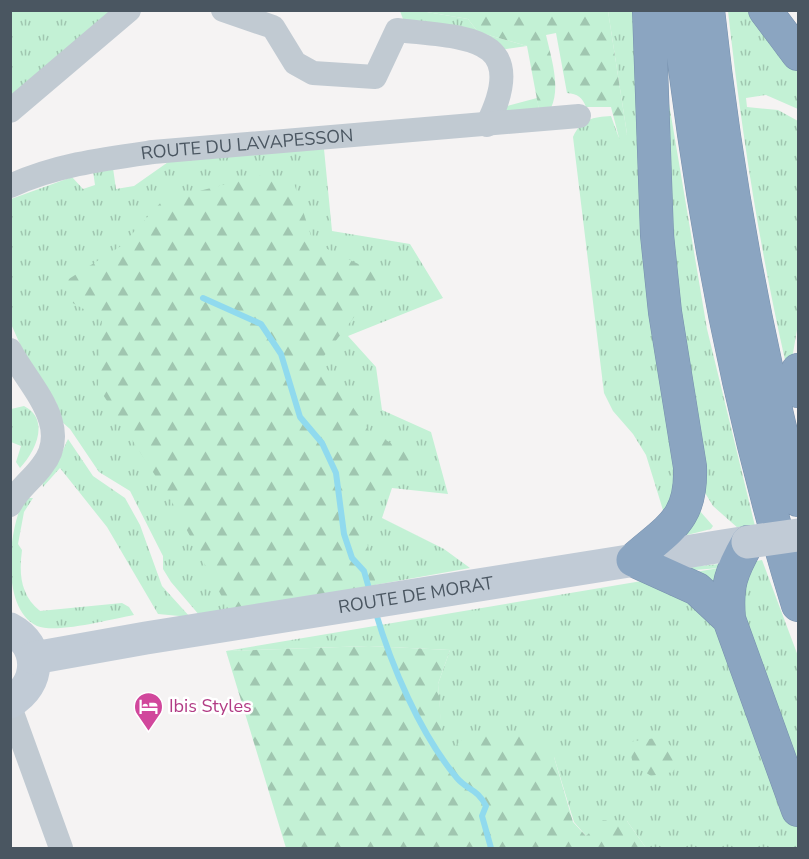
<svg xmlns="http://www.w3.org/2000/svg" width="809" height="859" viewBox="0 0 809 859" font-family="'Nunito Sans',sans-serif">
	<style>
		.grass { fill: url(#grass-tufts) }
		.forest { fill: url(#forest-firs) }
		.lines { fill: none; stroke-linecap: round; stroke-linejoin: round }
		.stream { stroke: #90daee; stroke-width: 6 }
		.motorway-casing { stroke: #7690ad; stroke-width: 34 }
		.minor { stroke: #c1cad2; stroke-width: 24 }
		.secondary { stroke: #c1cbd6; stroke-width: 33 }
		.motorway { stroke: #8ba5c1; stroke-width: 33 }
		.secondary-bridge { stroke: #c1cbd6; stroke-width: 33 }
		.labels { text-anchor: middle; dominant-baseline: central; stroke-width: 5; stroke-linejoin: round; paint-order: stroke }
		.street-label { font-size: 18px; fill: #4a5661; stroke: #fff }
		.hotel-label { font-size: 18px; fill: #b23c85; stroke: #fff; text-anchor: start }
	</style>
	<defs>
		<pattern id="grass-tufts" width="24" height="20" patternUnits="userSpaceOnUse" patternTransform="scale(1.5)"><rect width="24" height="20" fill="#c3f1d5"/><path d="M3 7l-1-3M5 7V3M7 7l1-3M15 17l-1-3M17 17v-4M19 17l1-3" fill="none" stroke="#a0c6b0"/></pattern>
		<pattern id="forest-firs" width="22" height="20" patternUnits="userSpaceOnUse" patternTransform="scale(1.5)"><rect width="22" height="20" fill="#c3f1d5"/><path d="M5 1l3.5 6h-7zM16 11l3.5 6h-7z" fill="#a0c6b0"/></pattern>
	</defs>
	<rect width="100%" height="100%" fill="#f5f3f3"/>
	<!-- grass -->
	<path class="grass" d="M11,11H118L11,98Z
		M400,11H421L468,19L478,32L527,46L499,50L403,19Z
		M608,11H637L684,478L671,536L646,455L633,434L613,411L604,393L573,137C581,119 593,117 611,116L619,138L627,134Z
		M728,11H758L798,62V109L766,95L746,98L747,107L778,110L798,121V324L792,359L785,360C759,245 741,128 728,11Z
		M664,74L707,329L755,526L739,529L713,506L696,478L681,385Z
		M537,98L539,110L503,113V107Z
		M324,149L332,231L410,244L443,298L348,336L376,367L382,410L431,432L448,494L392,488L382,518L444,549L470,568L200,616L171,582L163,569V556L130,491L99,472L70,429L62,422L56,402L28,362L11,324V199L72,177L83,189L95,185L93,171L113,168L116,189L134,186L171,160Z
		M24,406C51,420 35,452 20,468L16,462L21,446L11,442V409Z
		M68,439L93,476L125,498L140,525L162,586L190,617L158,614L107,527L60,468L43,487L42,480L58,461Z
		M25,498H33L24,512L18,544L22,550C19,573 20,595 40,611L122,603L129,607L134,615C111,619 57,634 37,626C0,609 8,527 25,498Z
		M699,510L713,526L711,529L675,538Z
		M762,560L798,656V848H646L627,821L587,837L574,822L554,757H443L438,684L450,650L369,646L226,651L719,568L683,571L682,568L719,564L720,568Z"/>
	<!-- forest -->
	<path class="forest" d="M421,11H608L627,134L622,141L619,138L611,107H586C582,97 578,94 567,93L556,33L546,35C551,57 561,87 551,108L539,110L527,46L478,32L468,19Z
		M263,175L294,183L313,242L385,277L321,360L369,431L415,456L360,508L377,590L232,616L171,500L98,387L102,319L69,301L64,282L121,246L163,200Z
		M369,646L450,650L438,684L444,756L472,731L536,733L554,757L573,822L586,836L603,820L627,821L646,848H286L226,651Z
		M663,737L679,756L673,772L651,776L633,764L628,742Z"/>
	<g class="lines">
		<!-- stream -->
		<path class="stream" d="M203,298L261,324L281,354L300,417L322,443L336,473L344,534L352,558L364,571L370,592
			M375,610C391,665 420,734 457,778C467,790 478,789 486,806L482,816L491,848"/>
		<defs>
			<path id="motorway" d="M649,10L657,235L665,312L690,467C692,520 669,528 633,560L697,589L729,619
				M678,10C701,213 738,411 798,605
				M708,10C726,176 756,339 798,500
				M765,10L798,54
				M798,370V391
				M748,542C731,572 726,585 729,619L798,810"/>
		</defs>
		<!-- motorway casing -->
		<use href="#motorway" class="motorway-casing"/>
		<!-- minor -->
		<g class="minor">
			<path d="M223,10L273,27L295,63L313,73L375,77L397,30C465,38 532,34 487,125"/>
			<path d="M10,111L129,10"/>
			<path id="s1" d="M10,186C56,165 103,159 153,152L579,116"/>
			<path d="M10,350C28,385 74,426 42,466C32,480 18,489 10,505"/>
			<path d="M10,707L61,848"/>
		</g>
		<!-- secondary -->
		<g class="secondary">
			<path d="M10,629C42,646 41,684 10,702"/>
			<path id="s2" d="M34,658L146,638L748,542"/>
		</g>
		<!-- motorway -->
		<use href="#motorway" class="motorway"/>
		<!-- secondary-bridge -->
		<path class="secondary-bridge" d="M748,542L798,535"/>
	</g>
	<!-- icons -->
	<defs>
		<symbol id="hotel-pin" viewBox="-11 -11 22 30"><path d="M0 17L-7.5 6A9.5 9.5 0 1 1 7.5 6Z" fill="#d1479c" stroke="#fff"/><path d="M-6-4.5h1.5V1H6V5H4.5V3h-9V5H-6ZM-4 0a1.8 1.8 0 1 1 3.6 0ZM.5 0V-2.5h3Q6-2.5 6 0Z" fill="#fff"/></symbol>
	</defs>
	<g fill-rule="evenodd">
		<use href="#hotel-pin" x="132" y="690" width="33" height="45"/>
	</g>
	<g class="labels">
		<!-- street labels -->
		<g class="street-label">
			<text stroke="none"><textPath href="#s1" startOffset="242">ROUTE DU LAVAPESSON</textPath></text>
			<text stroke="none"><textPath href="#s2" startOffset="387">ROUTE DE MORAT</textPath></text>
		</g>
		<!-- hotel labels -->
		<g class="hotel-label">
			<text x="169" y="706">Ibis Styles</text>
		</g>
	</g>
	<!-- border -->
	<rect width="809" height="859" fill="none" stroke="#4a5661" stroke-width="24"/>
</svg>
